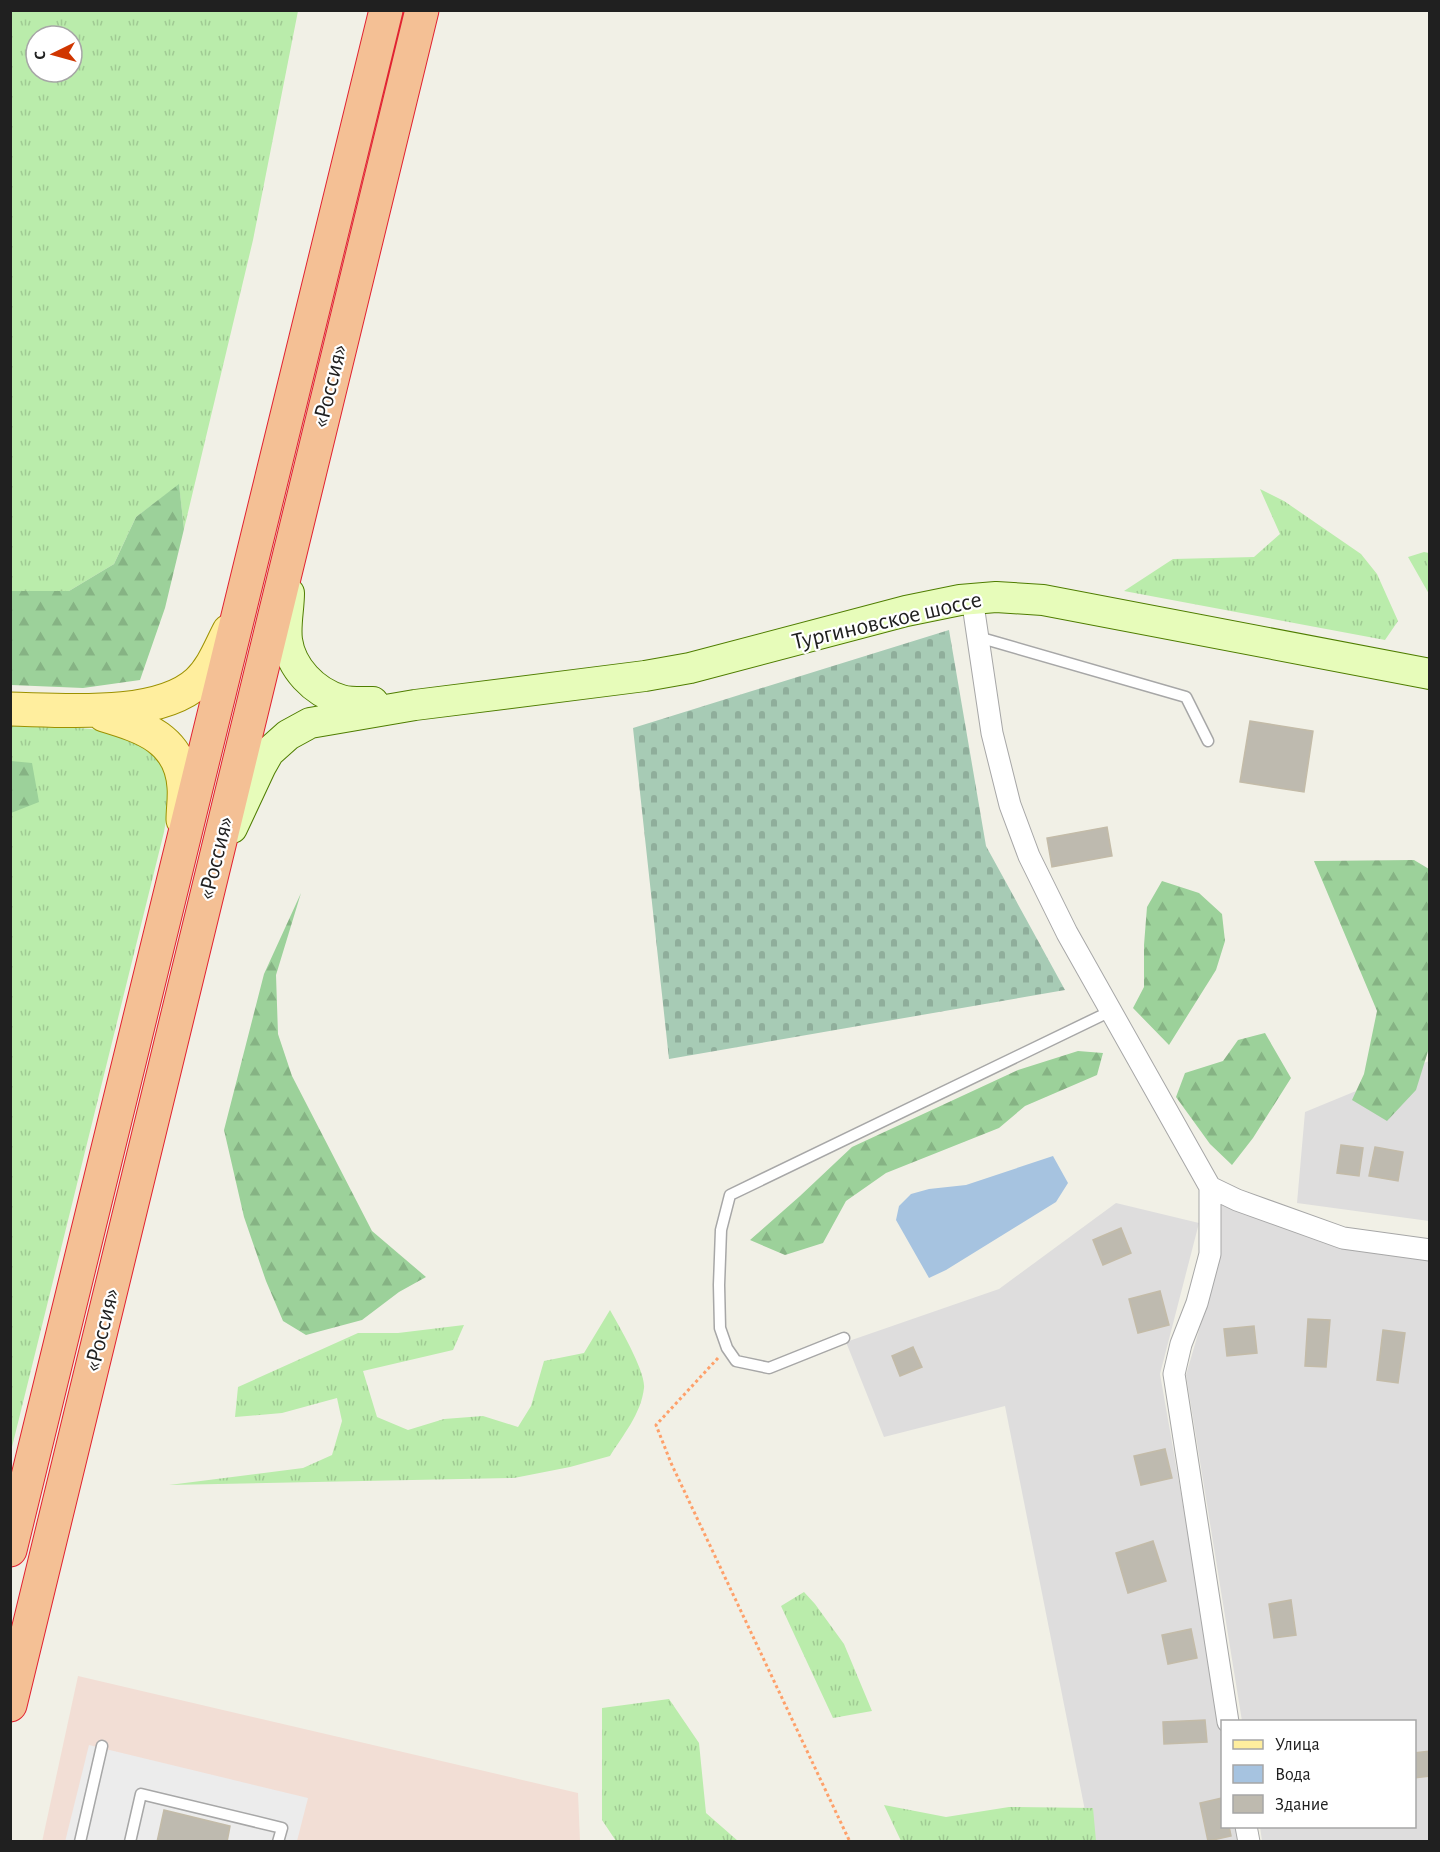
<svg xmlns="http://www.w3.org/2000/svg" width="1440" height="1852" viewBox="0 0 1440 1852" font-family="'Alegreya Sans',sans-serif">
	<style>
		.residential { fill: #dedddd }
		.commercial { fill: #f2ded5 }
		.grass { fill: url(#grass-tufts); fill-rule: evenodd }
		.forest { fill: url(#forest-firs) }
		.cemetery { fill: url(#cemetery-stones) }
		.parking { fill: #ececec }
		.water { fill: #a6c3e0 }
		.building { fill: #bebaaf; stroke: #c3bba8; stroke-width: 1.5 }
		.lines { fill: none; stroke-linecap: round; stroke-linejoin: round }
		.service-casing { stroke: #a7a7a7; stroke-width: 13 }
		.minor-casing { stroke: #a7a7a7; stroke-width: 23 }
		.secondary-casing { stroke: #4f7d01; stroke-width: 32 }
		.primary-casing { stroke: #9c9100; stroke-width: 35 }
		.trunk-casing { stroke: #e12231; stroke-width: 35 }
		.path { stroke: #fea06a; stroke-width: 3; stroke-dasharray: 3 3; stroke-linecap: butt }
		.service { stroke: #fff; stroke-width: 10 }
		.minor { stroke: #fff; stroke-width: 21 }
		.secondary { stroke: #e7fcba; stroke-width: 30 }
		.primary { stroke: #ffee9e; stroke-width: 33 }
		.trunk { stroke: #f4c095; stroke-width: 33 }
		.labels { text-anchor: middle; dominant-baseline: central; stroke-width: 4.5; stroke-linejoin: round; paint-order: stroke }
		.street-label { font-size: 24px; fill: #202020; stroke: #fff }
	</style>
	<defs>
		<pattern id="grass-tufts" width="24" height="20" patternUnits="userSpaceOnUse" patternTransform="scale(1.5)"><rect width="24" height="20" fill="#baecab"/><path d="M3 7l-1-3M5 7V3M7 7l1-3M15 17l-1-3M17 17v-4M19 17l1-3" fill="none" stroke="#a0ca93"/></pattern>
		<pattern id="forest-firs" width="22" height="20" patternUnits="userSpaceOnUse" patternTransform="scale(1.5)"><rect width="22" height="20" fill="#9cd19a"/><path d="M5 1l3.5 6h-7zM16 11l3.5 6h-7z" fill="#86b384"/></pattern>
		<pattern id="cemetery-stones" width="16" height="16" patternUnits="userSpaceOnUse" patternTransform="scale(1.5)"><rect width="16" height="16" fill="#a7cbb5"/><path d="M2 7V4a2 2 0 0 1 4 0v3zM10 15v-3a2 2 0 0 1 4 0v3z" fill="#8fae9b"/></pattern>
	</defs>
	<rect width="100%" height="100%" fill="#f1f0e6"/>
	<!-- residential -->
	<path class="residential" d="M1429,1061V1221L1297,1203L1305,1112Z
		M1116,1203L1199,1223L1160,1374L1222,1727V1826L1240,1827L1243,1841H1091L1005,1406L884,1437L846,1342L999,1289Z
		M1221,1204L1429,1257V1841H1262L1260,1827L1414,1826V1722L1242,1721L1186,1375L1221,1255Z"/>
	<!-- commercial -->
	<path class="commercial" d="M78,1676L578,1793L580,1841L42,1842Z"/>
	<!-- grass -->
	<path class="grass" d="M10,11H298L253,240L184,529L179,485L136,517L114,564L69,591H11ZM36,36H72V72H36Z
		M1260,489L1284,501L1361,554L1377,574L1398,621L1385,640L1124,591L1173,559L1254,557L1280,534Z
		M1424,552L1429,553V594L1408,557Z
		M11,725L69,727L123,732L158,752L171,790L164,832L11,1451Z
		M610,1310C619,1326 646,1372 644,1388C641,1414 623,1435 610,1456L570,1467L514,1478L169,1485L303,1468L332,1455L342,1421L337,1398L282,1413L235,1417L238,1387L358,1333H398L464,1325L453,1350L363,1371L377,1417L408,1430L444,1419L483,1416L518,1427L531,1406L544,1361L584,1353Z
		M804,1592L815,1604L844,1644L872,1711L833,1718L781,1606Z
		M669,1699L699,1743L706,1813L738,1841H616L602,1820V1708Z
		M884,1805L946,1817L1009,1807L1093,1808L1096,1841H901Z"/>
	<!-- forest -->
	<path class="forest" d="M179,484L184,529L165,608L140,680L83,688L11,685V591H69L114,564L136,517Z
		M11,761L32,763L39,802L11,813Z
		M1414,860L1429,869V1048L1416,1090L1387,1121L1352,1100L1364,1074L1377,1011L1314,861Z
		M1162,881L1199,893L1222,914L1225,941L1216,970L1169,1045L1133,1008L1144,987V945L1147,907Z
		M301,893L276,975L278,1034L292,1076L372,1231L426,1277L399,1292L362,1320L306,1335L283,1321L266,1281L244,1217L224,1130L264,974Z
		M1265,1033L1291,1078L1253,1138L1232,1165L1210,1144L1176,1097L1185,1073L1223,1061L1238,1040Z
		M1078,1051L1103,1053L1097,1075L1025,1106L999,1128L886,1173L846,1201L823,1243L785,1255L750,1240L800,1196L852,1147L1018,1070Z"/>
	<!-- cemetery -->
	<path class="cemetery" d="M949,630L986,846L1065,990L669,1059L633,728Z"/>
	<!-- parking -->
	<path class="parking" d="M89,1745L308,1798L297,1841L65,1842Z"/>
	<!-- water -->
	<path class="water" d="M1053,1156L1068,1183L1056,1202L946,1270L929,1278L896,1220L899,1206L911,1194L929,1189L966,1185Z"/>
	<!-- building -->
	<path class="building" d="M1250,721L1313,731L1304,792L1240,782Z
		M1107,827L1112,856L1052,867L1047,838Z
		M1341,1145L1363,1148L1359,1176L1337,1173Z
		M1375,1147L1403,1152L1398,1181L1369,1176Z
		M1121,1228L1131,1253L1103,1265L1093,1240Z
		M1160,1291L1169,1325L1138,1333L1129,1299Z
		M1308,1319L1330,1320L1326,1367L1305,1366Z
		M1254,1326L1257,1353L1227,1356L1224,1329Z
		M1383,1330L1405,1333L1398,1383L1377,1380Z
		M913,1347L922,1367L900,1376L892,1356Z
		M1165,1449L1172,1478L1141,1485L1134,1456Z
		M1153,1541L1166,1581L1128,1593L1116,1553Z
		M1291,1600L1296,1635L1274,1638L1269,1604Z
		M1191,1629L1197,1658L1168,1664L1162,1635Z
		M1205,1720L1207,1742L1164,1744L1163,1722Z
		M1430,1751V1776L1414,1778V1753Z
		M1222,1798V1826H1229L1231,1836L1208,1841L1200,1803Z
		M164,1810L230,1826L227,1842H157Z"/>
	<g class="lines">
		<defs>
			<path id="service" d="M978,637L1186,697L1208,741
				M844,1338L769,1368L736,1361L727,1348L720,1328L719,1285L721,1230L730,1195L1111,1011
				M80,1842L102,1746
				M130,1842L141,1794L282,1828L278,1842"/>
			<path id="minor" d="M972,598L992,733L1010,805L1029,856L1067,933L1210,1187L1237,1200L1343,1238L1430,1250
				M1210,1187V1254L1197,1303L1181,1344L1174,1374L1228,1722
				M1246,1826L1249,1842"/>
			<path id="secondary" d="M289,593C289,608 285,625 287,640C291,668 314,692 341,700C351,703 363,702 373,702
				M232,828L261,766L269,752L288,735L310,723L415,705L645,676L690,668L906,611L960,600L996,597L1043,600L1430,674"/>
			<path id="primary" d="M10,709C63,710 158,719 198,682C213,668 220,648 229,631
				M104,715C144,727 181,739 184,787C185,798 183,809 183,820"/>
			<path id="trunk" d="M10,1550L386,10
				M10,1705L422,10"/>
		</defs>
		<!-- service casing -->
		<use href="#service" class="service-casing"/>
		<!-- minor casing -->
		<use href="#minor" class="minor-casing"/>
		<!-- secondary casing -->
		<use href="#secondary" class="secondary-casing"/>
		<!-- primary casing -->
		<use href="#primary" class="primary-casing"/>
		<!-- trunk casing -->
		<use href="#trunk" class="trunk-casing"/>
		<!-- path -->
		<path class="path" d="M718,1358L656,1425L671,1463L850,1842"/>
		<!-- service -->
		<use href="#service" class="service"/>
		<!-- minor -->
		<use href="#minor" class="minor"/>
		<!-- secondary -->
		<use href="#secondary" class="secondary"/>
		<!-- primary -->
		<use href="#primary" class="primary"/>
		<!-- trunk -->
		<use href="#trunk" class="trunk"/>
	</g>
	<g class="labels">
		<!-- street labels -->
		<g class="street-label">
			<text transform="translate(330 386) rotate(-76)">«Россия»</text>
			<text transform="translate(887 621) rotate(-13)">Тургиновское шоссе</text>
			<text transform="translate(216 858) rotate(-76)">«Россия»</text>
			<text transform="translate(102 1330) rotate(-76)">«Россия»</text>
		</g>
	</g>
	<!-- border -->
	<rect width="1440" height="1852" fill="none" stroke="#202020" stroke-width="24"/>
	<!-- legend -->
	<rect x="1221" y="1720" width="195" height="108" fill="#ffffff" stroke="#a6a6a6" stroke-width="1.5"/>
	<rect x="1233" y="1740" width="30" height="9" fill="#ffee9e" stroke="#a6a6a6" stroke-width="1.5"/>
	<text x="1275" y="1750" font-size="18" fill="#202020">Улица</text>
	<rect x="1233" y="1765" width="30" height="18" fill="#a6c3e0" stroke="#a6a6a6" stroke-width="1.5"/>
	<text x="1275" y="1780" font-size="18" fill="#202020">Вода</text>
	<rect x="1233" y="1795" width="30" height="18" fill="#bebaaf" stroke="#a6a6a6" stroke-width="1.5"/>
	<text x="1275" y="1810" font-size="18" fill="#202020">Здание</text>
	<!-- north arrow -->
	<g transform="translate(54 54) rotate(265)"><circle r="28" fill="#ffffff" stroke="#a6a6a6" stroke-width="1.5"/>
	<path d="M0-4.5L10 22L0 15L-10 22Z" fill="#d03600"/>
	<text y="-9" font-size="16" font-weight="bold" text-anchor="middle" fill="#202020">С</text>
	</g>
</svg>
